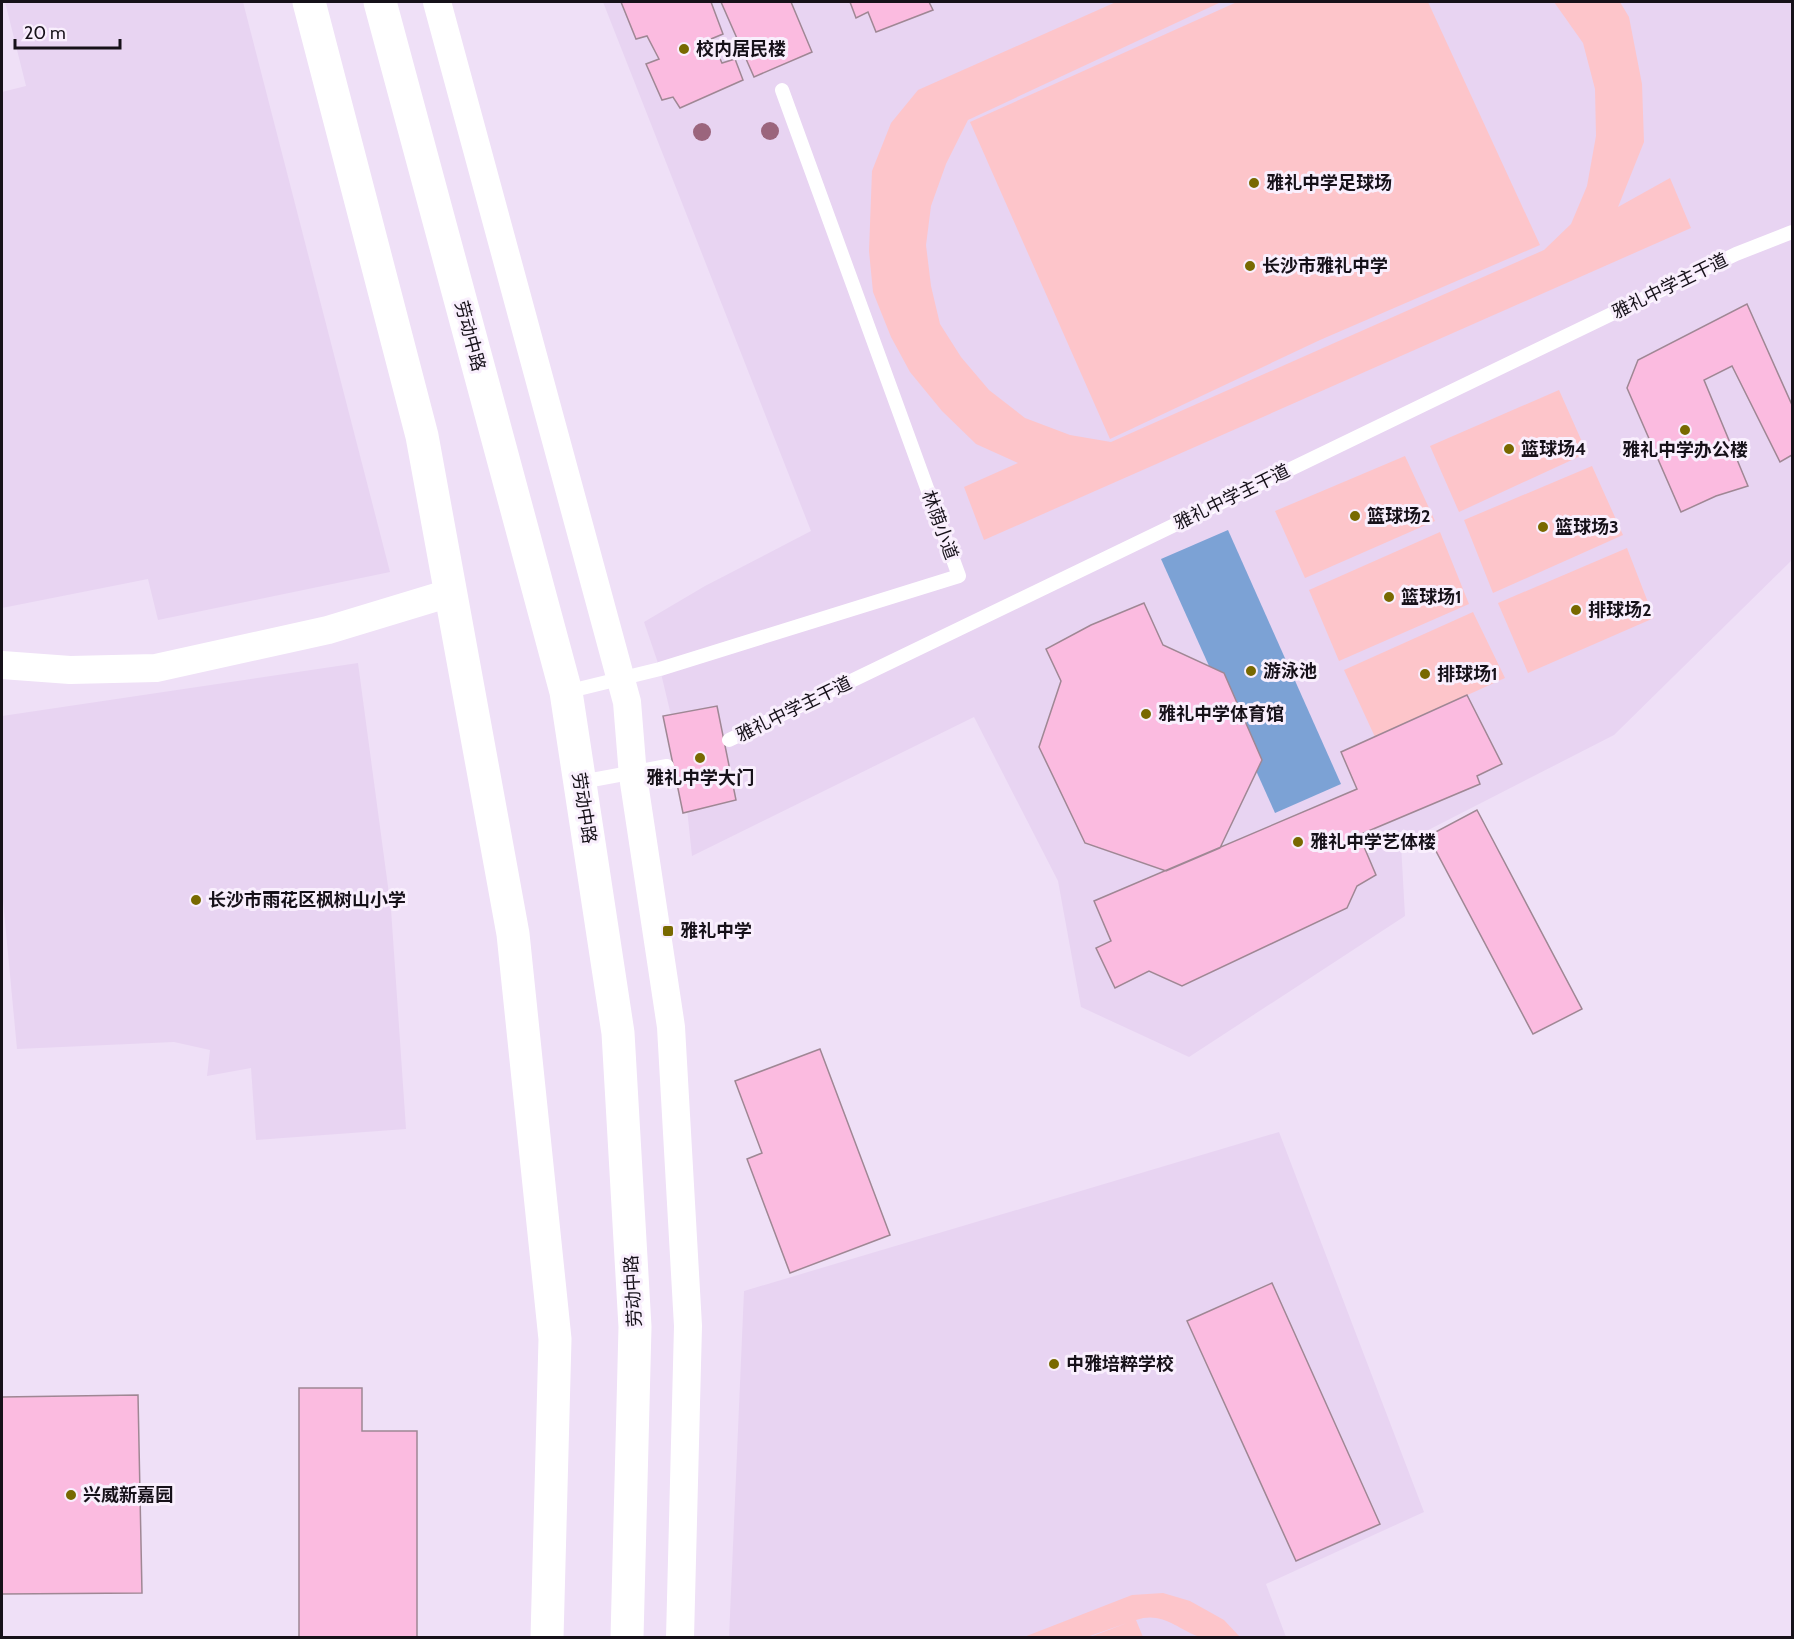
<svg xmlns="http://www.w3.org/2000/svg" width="1794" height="1639" viewBox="0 0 1794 1639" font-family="Cabin,'Noto Sans SC',sans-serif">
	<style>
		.built { fill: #e8d4f2 }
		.green { fill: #fdc5ca }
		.water { fill: #7ca2d5 }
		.building { fill: #fbbbe0; stroke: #9f8794; stroke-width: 1.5 }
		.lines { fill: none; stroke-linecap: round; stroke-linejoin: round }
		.service { stroke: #fff; stroke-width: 14 }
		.minor { stroke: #fff; stroke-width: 28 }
		.secondary { stroke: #fff; stroke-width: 33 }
		.tree { fill: #9b657d }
		.poi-dot { fill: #786900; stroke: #f9effd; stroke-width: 2 }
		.labels { text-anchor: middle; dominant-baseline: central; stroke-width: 6; stroke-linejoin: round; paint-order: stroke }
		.poi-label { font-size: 18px; font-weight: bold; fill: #161119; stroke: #f9effd; text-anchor: start }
		.street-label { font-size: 18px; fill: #161119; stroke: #f9effd }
	</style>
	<rect width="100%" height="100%" fill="#efe0f7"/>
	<!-- built -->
	<path class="built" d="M5,2H243L390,572L158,620L148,579L2,608V92L26,86Z
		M603,2H1792V560L1614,735L1401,844L1405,916L1189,1057L1081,1007L1058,881L974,717L692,856L682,762L660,669L644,622L705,586L811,531Z
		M358,663L391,909L406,1129L256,1140L251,1068L207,1076L210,1050L174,1042L17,1049L2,890V716Z
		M1279,1132L1424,1512L1266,1584L1286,1637L729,1638L744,1291Z"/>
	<!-- green -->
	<path class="green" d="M1116,2H1221L968,120L946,164L931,206L926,245L931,286L940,324L961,357L989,390L1025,418L1070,435L1111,442L1544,250L1571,224L1587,186L1596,136L1595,89L1583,43L1554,2H1620L1629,17L1642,84L1644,142L1618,207L1670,178L1691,228L984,540L964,487L1018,463L976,444L942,411L910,372L891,337L873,292L869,251L872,171L891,123L918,90Z
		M1237,2H1428L1540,245L1320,340L1110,439L970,122Z
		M1559,390L1587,453L1459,512L1430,446Z
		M1405,456L1435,521L1305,578L1275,511Z
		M1592,466L1623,535L1493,593L1464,520Z
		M1440,532L1469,604L1339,661L1309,590Z
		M1627,548L1654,618L1528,673L1498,603Z
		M1473,612L1505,678L1375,737L1344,670Z
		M1163,1593L1190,1601L1224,1620L1240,1637C1227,1638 1209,1639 1197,1636C1177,1628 1161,1611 1136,1620L1143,1637H1090L1127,1623L1087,1637H1024L1132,1595Z"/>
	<!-- water -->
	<path class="water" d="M1228,530L1341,784L1275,813L1161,559Z"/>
	<!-- building -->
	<path class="building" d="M621,2H711L723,34L711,39L722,63L735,59L743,80L680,108L673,97L662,100L646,64L659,59L647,36L636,39Z
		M721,2H791L812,52L754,77Z
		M850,2H929L933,10L876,32L868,12L856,18Z
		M1747,304L1792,405V455L1780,462L1732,366L1704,380L1748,486L1716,496L1681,512L1627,388L1638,360Z
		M1144,603L1163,645L1224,673L1262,760L1220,848L1166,871L1085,843L1039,747L1061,681L1046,649L1091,625Z
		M1467,695L1502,764L1477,776L1480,784L1359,835L1376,875L1357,886L1347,908L1182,986L1149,971L1115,988L1096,948L1111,941L1094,901L1357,789L1341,752Z
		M717,706L736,800L683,813L663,716Z
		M1477,810L1582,1009L1533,1034L1428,836Z
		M820,1049L890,1235L790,1273L747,1159L762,1153L735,1081Z
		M1272,1283L1380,1524L1296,1561L1187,1321Z
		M299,1388H362V1431H417V1638H299Z
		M138,1395L142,1593L2,1594V1397Z"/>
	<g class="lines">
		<!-- service -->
		<path class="service" d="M566,692L660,669L959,576L782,90
			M729,740L1736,254L1792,232
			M581,782L667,766"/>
		<!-- minor -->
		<path class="minor" d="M437,2L627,702L633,776L671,1027L688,1326L680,1638
			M2,665L70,670L156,668L328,630L450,593"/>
		<!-- secondary -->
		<path class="secondary" d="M309,2L422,436L513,934L555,1339L547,1638
			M380,2L566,692L618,1033L635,1327L627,1638"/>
	</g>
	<!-- trees -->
	<g class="tree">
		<circle cx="770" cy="131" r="9"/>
		<circle cx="702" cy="132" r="9"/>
	</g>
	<!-- markers -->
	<g class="poi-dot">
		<circle cx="684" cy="49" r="6"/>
		<circle cx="1254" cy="183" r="6"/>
		<circle cx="1250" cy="266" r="6"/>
		<circle cx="1685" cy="430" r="6"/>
		<circle cx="1509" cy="449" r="6"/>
		<circle cx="1355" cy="516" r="6"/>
		<circle cx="1543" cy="527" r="6"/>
		<circle cx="1389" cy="597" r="6"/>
		<circle cx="1576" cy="610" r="6"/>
		<circle cx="1251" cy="671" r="6"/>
		<circle cx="1425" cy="674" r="6"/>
		<circle cx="1146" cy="714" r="6"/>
		<circle cx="700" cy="758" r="6"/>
		<circle cx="1298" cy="842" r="6"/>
		<circle cx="196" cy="900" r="6"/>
		<rect x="662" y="925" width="12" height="12" rx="3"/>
		<circle cx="1054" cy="1364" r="6"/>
		<circle cx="71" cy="1495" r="6"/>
	</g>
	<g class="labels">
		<!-- poi labels -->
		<g class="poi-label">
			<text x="696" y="49">校内居民楼</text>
			<text x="1266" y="183">雅礼中学足球场</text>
			<text x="1262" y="266">长沙市雅礼中学</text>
			<text x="1521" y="449">篮球场4</text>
			<text x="1685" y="450" text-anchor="middle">雅礼中学办公楼</text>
			<text x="1367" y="516">篮球场2</text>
			<text x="1555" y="527">篮球场3</text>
			<text x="1401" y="597">篮球场1</text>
			<text x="1588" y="610">排球场2</text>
			<text x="1263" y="671">游泳池</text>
			<text x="1437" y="674">排球场1</text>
			<text x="1158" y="714">雅礼中学体育馆</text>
			<text x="700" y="778" text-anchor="middle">雅礼中学大门</text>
			<text x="1310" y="842">雅礼中学艺体楼</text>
			<text x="208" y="900">长沙市雨花区枫树山小学</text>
			<text x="680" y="931">雅礼中学</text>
			<text x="1066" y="1364">中雅培粹学校</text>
			<text x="83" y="1495">兴威新嘉园</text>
		</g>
		<!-- street labels -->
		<g class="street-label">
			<text transform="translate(1670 286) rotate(-26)">雅礼中学主干道</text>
			<text transform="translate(470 336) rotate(75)">劳动中路</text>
			<text transform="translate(1232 497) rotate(-26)">雅礼中学主干道</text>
			<text transform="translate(940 525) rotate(70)">林荫小道</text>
			<text transform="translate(794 709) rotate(-26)">雅礼中学主干道</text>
			<text transform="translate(584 808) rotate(81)">劳动中路</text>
			<text transform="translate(633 1291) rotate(-93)">劳动中路</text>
		</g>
	</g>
	<!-- border -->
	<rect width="1794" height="1639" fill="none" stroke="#161119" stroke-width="6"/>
	<!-- scale -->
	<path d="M15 39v9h105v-9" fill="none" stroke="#161119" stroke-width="3"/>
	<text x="24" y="39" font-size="18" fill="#161119" stroke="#f9effd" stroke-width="4.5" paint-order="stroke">20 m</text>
</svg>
